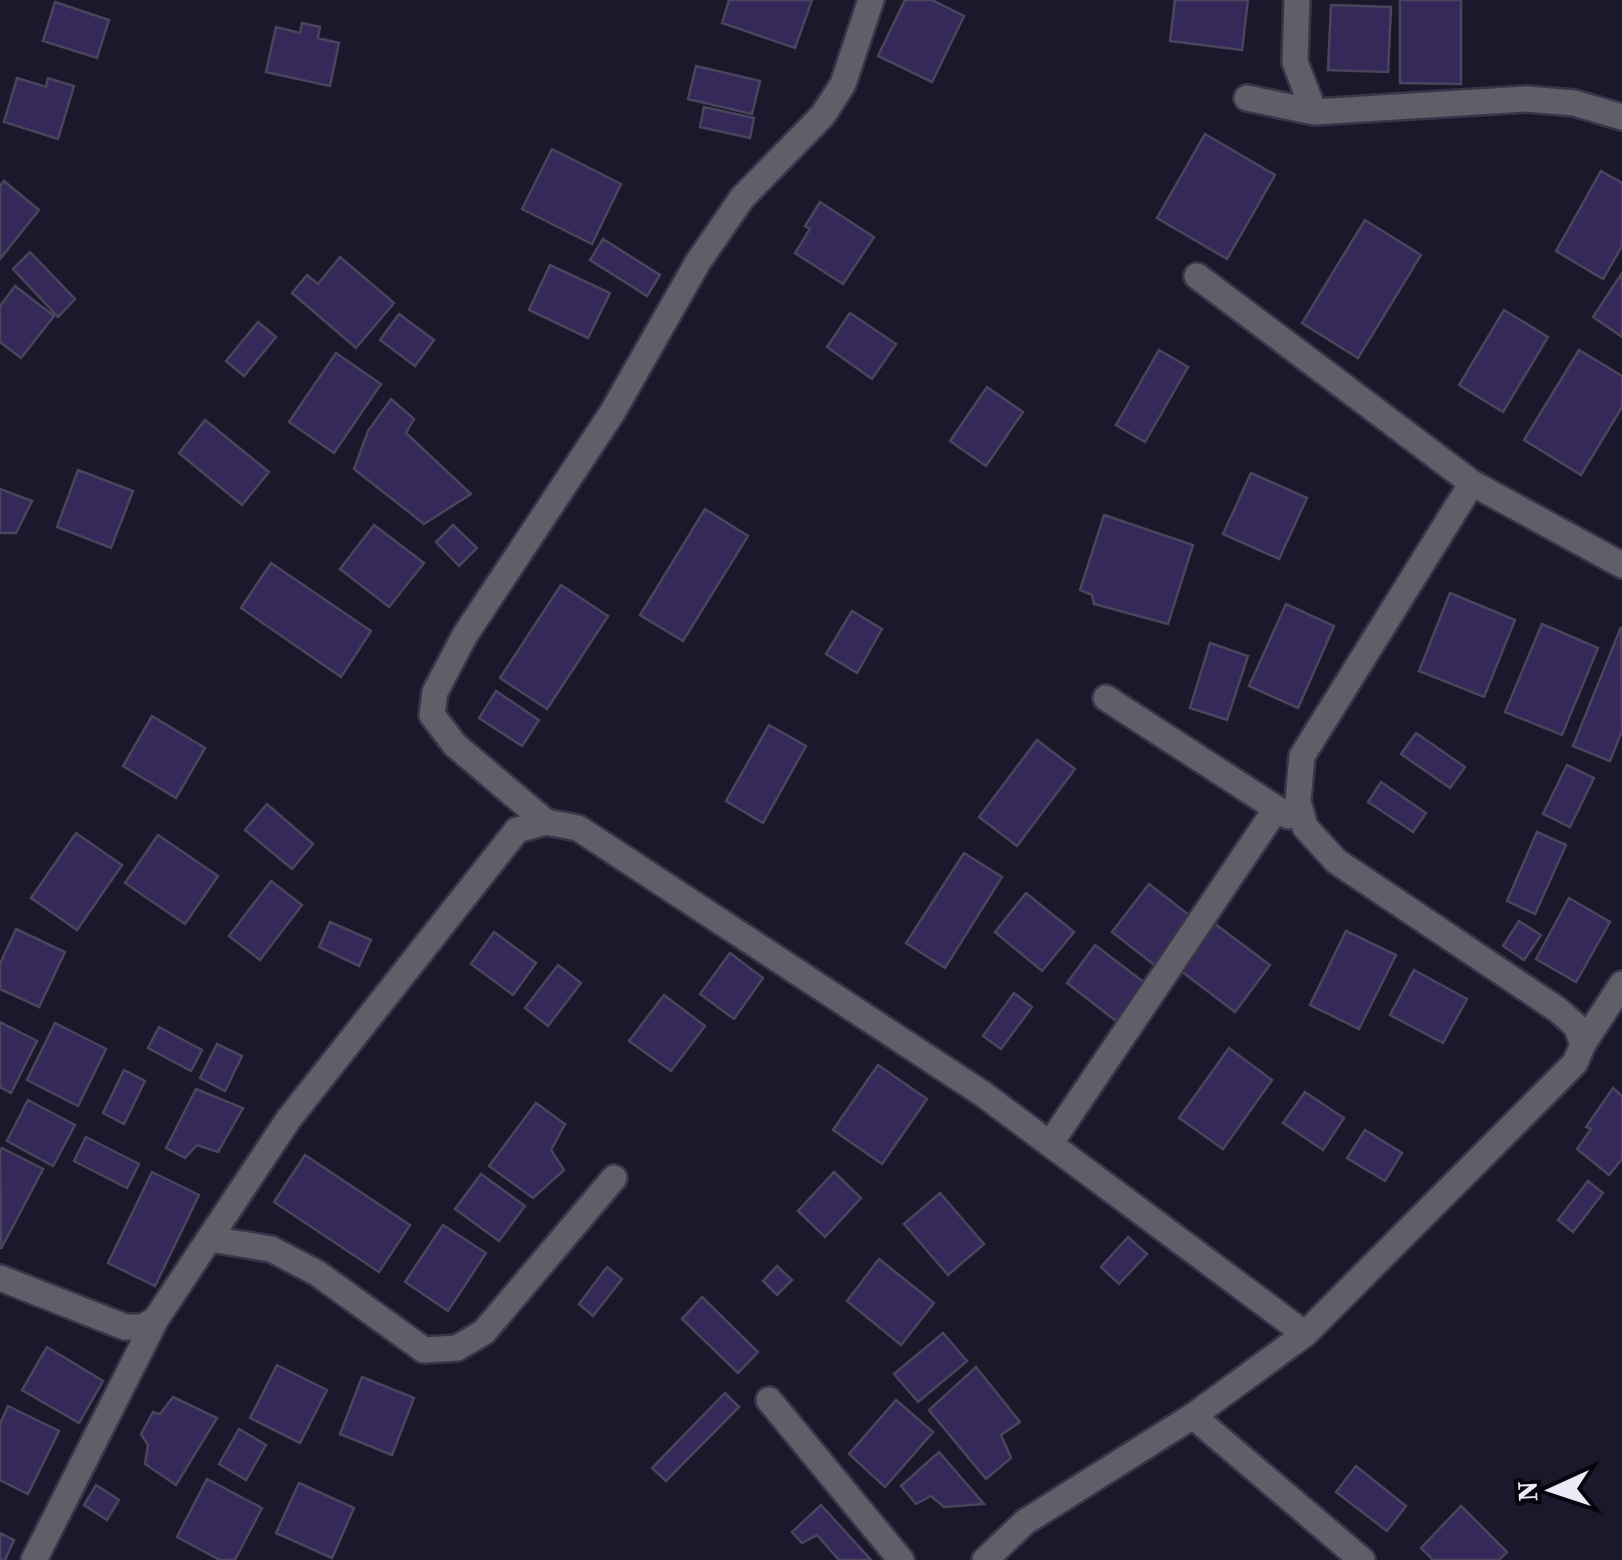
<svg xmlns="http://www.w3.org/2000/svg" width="1622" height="1560" viewBox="0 0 1622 1560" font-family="'Source Serif 4',serif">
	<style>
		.building { fill: #352959; stroke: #49455c; stroke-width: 2.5 }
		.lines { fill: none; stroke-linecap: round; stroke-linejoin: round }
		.street-casing { stroke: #393549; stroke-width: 30 }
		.street { stroke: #605e69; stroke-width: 25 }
	</style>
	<rect width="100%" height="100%" fill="#1c182c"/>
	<!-- building -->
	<path class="building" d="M729,0H812L795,48L722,23Z
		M905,0H932L964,16L932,82L878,56Z
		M1175,0H1248L1242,50L1170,41Z
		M1400,0H1461V84L1400,83Z
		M55,2L109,20L97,58L43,41Z
		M1331,5L1391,7L1388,72L1328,70Z
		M302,23L320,27L318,38L339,43L330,86L266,72L276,27L300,33Z
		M696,66L760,81L752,114L688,99Z
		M17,78L46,87L48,78L74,86L58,139L4,122Z
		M704,107L754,118L750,138L700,127Z
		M1205,134L1275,175L1227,259L1157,218Z
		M552,149L621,184L592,244L522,209Z
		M1601,171L1622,183V246L1603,279L1556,251Z
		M4,181L39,210L0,259V186Z
		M820,202L874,237L843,284L795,253L810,229L805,226Z
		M1365,220L1421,255L1358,358L1302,323Z
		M603,239L660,275L647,296L590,260Z
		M30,252L75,299L58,317L13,269Z
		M340,257L394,303L356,348L292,293L307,275L318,284Z
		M550,265L610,293L588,338L529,310Z
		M1622,273V337L1593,317Z
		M15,286L54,316L21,358L0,342V306Z
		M1504,310L1548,337L1503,412L1459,385Z
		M850,313L896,344L872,379L827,347Z
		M399,314L434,340L415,366L380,340Z
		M258,322L276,337L244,376L226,361Z
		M1159,350L1188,367L1145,442L1116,425Z
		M1579,350L1622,376V407L1581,475L1524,440Z
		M336,353L381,384L334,453L289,422Z
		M987,387L1023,412L986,466L950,441Z
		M391,399L414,419L406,433L471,494L424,524L354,469L368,431Z
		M205,420L269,472L242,505L179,453Z
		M78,470L133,491L111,548L57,527Z
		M1251,473L1307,498L1279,559L1223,534Z
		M0,489L32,501L16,533H0Z
		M705,509L748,536L683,641L640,615Z
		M1104,515L1193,545L1168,624L1094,604L1092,595L1080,590Z
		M374,525L424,563L389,607L340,569Z
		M453,525L477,548L459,566L436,542Z
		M271,563L371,631L341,677L241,608Z
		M561,585L608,616L547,709L500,678Z
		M1450,593L1515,620L1484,697L1419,671Z
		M1286,604L1334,626L1298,708L1249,686Z
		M852,611L882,629L857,673L826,654Z
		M1542,624L1598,648L1562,735L1505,712Z
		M1621,627L1622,731L1610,761L1573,746Z
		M1210,643L1248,656L1227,720L1190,708Z
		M496,691L539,720L522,746L479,718Z
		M152,716L205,748L176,798L123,766Z
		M769,725L806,746L763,823L726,801Z
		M1416,733L1465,767L1450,788L1401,754Z
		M1037,740L1075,769L1017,846L979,817Z
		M1567,765L1594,778L1570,827L1543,814Z
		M1381,782L1426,813L1413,832L1368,802Z
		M267,804L313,844L292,869L245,830Z
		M1537,832L1566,845L1535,914L1507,901Z
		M76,833L122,865L77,930L31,898Z
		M158,835L218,876L185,924L125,883Z
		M964,853L1002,877L945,968L906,943Z
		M271,881L302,905L260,960L229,936Z
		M1149,884L1194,919L1157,967L1112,932Z
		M1026,893L1074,932L1042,971L995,932Z
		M1569,898L1610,922L1576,982L1536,959Z
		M1211,921L1270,965L1235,1012L1177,968Z
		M1519,921L1541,935L1524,960L1503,946Z
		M330,922L371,940L359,966L319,947Z
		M16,929L65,952L39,1007L0,989V964Z
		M1346,931L1396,955L1359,1029L1310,1005Z
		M494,932L536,963L513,995L471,964Z
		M1095,945L1145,983L1116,1021L1067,983Z
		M730,953L763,978L734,1019L700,994Z
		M558,965L581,983L548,1026L525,1008Z
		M1414,970L1467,999L1443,1043L1390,1015Z
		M1014,993L1032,1007L1001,1049L983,1036Z
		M664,995L705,1026L671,1071L629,1041Z
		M0,1022L37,1041L11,1093L0,1087Z
		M55,1023L106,1049L78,1106L27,1080Z
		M159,1027L202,1050L191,1071L148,1048Z
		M217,1044L242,1056L225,1091L200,1078Z
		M1229,1048L1272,1080L1223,1149L1179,1118Z
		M878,1065L927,1099L882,1164L833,1130Z
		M124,1070L145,1081L124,1124L103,1113Z
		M1613,1088L1622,1096V1159L1609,1175L1577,1149L1591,1129L1586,1127Z
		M196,1089L243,1108L218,1152L197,1145L185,1158L166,1148Z
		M1305,1092L1344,1118L1323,1150L1283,1123Z
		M28,1100L75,1125L53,1166L7,1141Z
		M536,1103L565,1124L551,1150L564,1170L533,1198L489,1166Z
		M1365,1130L1402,1153L1385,1181L1347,1158Z
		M86,1137L139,1164L127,1188L74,1161Z
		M2,1148L43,1169L1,1249L0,1151Z
		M305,1155L410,1225L379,1272L274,1202Z
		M152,1172L199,1195L155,1286L108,1263Z
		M834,1172L861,1198L825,1237L798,1211Z
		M481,1174L525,1206L499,1241L455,1209Z
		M1588,1181L1603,1193L1573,1232L1558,1220Z
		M940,1193L984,1244L948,1275L904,1224Z
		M443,1225L486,1253L448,1311L405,1282Z
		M1128,1237L1147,1254L1119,1284L1101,1267Z
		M879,1259L934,1303L901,1345L847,1301Z
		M777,1266L792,1280L777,1295L763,1281Z
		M607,1267L622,1279L593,1316L579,1304Z
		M702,1297L758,1352L738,1373L682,1319Z
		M943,1333L967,1361L918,1402L894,1374Z
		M47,1347L103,1381L79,1423L22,1390Z
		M277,1365L327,1390L300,1443L250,1418Z
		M976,1367L1020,1422L1001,1435L1011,1458L986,1479L929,1410Z
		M362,1377L414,1398L392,1455L340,1434Z
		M725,1393L739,1407L666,1481L652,1468Z
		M173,1397L217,1418L176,1485L145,1464L148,1445L141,1434L153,1412L160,1414Z
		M896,1400L933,1432L885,1487L849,1454Z
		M8,1406L59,1431L28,1494L0,1480V1424Z
		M239,1429L266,1445L246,1480L219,1464Z
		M939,1452L984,1504L944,1507L931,1496L916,1504L901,1486Z
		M1356,1466L1406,1506L1387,1531L1336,1492Z
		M207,1479L262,1508L235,1560H220L177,1537Z
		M299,1483L354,1508L332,1558L276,1533Z
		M96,1485L119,1500L107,1520L84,1505Z
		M821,1505L871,1560H839L817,1535L802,1543L792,1532Z
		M1461,1506L1507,1552L1499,1560H1433L1421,1548Z
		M0,1533L14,1540L5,1560H0Z"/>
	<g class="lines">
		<defs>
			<path id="street" d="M1297,0L1295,62L1314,112
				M1247,98L1314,112L1527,99L1574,103L1622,117
				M1197,276L1472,483L1622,565
				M1106,698L1288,816
				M546,822L455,745L432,715L435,692L465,635L612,413L698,262L742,198L823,115L843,84L871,0
				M1583,1044L1622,984
				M1050,1144L1276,809
				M210,1239L271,1249L317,1273L424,1350L457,1348L484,1332L614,1178
				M0,1278L125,1327H143L156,1319L288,1120L517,830L546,822L578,828L983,1094L1305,1334
				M769,1400L901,1560
				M1193,1416L1362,1560
				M34,1560L156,1319
				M985,1560L1025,1522L1193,1416L1305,1334L1575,1063L1583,1044L1576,1026L1558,1010L1336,861L1305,827L1298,801L1302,756L1472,483"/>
		</defs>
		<!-- street casing -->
		<use href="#street" class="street-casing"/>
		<!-- street -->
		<use href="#street" class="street"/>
	</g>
	<!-- north arrow -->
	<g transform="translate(1552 1490) rotate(267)" stroke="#07050d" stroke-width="8" paint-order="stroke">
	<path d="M0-8L18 38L0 25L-18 38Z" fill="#eceaf8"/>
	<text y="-15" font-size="28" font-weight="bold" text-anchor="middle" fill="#eceaf8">N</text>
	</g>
</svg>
